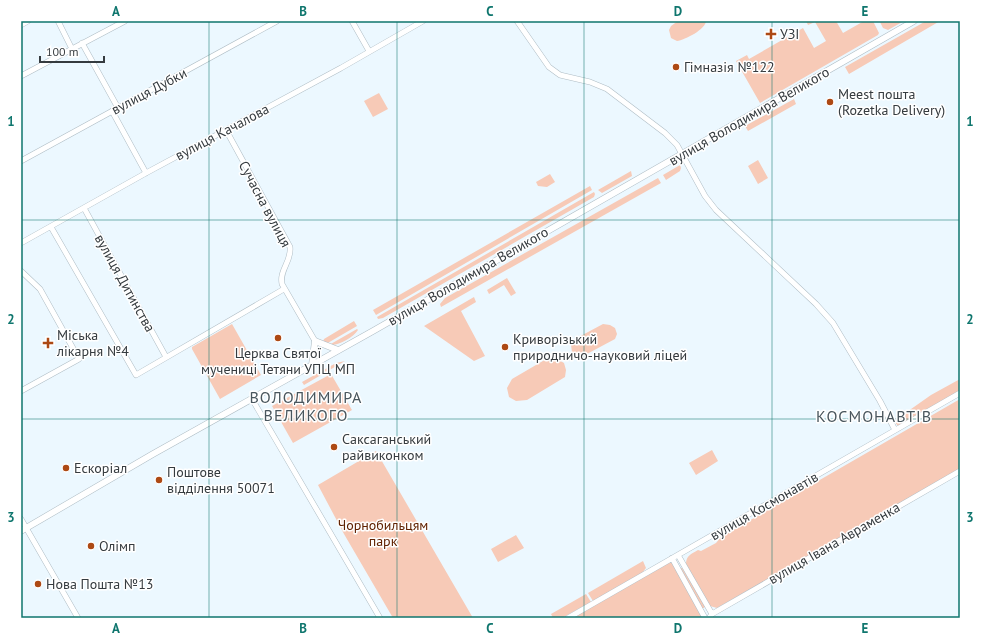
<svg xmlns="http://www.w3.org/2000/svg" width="981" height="639" viewBox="0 0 981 639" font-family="'PT Sans',sans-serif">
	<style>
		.green { fill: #f7cab7 }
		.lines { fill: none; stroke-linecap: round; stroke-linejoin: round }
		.minor-casing { stroke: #afbdc5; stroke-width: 6 }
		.major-casing { stroke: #afbdc5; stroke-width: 7 }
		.minor { stroke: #fff; stroke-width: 5 }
		.major { stroke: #fff; stroke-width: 6 }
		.grid { fill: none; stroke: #0f766e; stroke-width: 1; stroke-opacity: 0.55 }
		.poi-dot { fill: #ad4914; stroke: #fff; stroke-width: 1.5 }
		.labels { text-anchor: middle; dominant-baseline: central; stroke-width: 3; stroke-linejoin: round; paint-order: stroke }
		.poi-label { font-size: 14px; fill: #353b3f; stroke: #fff; text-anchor: start }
		.street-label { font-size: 14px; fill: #353b3f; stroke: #fff }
		.park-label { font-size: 14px; fill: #602100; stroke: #fff }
		.quarter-label { font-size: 16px; letter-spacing: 1px; fill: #49565d; stroke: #fff }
		.neatline { fill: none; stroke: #0f766e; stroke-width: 1.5 }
		.grid-label { font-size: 13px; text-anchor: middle; font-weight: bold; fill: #0f766e }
	</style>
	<rect width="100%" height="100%" fill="#ecf8ff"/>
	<!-- green -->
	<path class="green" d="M678,21H706C706,29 685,40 677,41L671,38L669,30L671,26Z
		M806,21H836L843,33L864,21H873L879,33L878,35L760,103L736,61L747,55L749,59L803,28L814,48L826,41L815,22L808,25Z
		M883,21H904L888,30L883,28L880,22Z
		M926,21H940L849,74L845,67Z
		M379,93L388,109L373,117L364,101Z
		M794,99L796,104L748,131L745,126Z
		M758,160L768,178L758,184L748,166Z
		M680,165L681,168L680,171L666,180L663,175Z
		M631,171L632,176L602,193L598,190Z
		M550,174L555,182L547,187L538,186L536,182Z
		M658,178L661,183L441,307L440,304L445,298Z
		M590,186L592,190L376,315L373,310Z
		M594,192L595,194L594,197L383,318L378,319L377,317Z
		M507,278L516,293L511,296L504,285L489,294L487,290Z
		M474,297L476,302L461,311L485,356L474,361L424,326Z
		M354,321L357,326L326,344L323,342L324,339Z
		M232,324L261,375L220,399L192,349V347Z
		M603,324L610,325L615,328L617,334L615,339L585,355L577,356L572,352L571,345L575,339Z
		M357,329L358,330C353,338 338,346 329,345Z
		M548,358L557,359L564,363L566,370L565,377L527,400L516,401L509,397L507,388L512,379Z
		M345,361L304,385L302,382L336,363Z
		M331,374L352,410L293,443L272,406Z
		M960,379V392L898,426L894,421L931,395Z
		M960,399V470L717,608L710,606L686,564C686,556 691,554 698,550L701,551L716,543L721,537Z
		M712,450L718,461L696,475L689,463Z
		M376,451L473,618H393L344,534L318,485Z
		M516,535L524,548L498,562L491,549Z
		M672,558L705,618H568Z
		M643,561L646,568L642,573L593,601L588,593Z
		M681,568H682L705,606L704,608H702L681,570Z
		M586,594L591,602L562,618H553L551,614Z"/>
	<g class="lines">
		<defs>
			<path id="minor" d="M58,21L72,49
				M352,21L369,51
				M517,21L549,67L560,75L590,82L607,89L665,133L677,145L705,196L716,210L816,304L833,323L880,401L895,430
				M21,25L28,21
				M82,43L118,108
				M21,76L125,21
				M112,111L146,173
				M226,130L290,247C292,261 279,270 282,284L315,341
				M21,161L277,21
				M84,208L166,357
				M51,227L136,375L284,289
				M21,243L146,173L341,68L423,21
				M21,271L40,289L79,359L21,391
				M252,399L380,618
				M21,519L78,618
				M678,555L712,614
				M672,558L705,618
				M568,618L960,393
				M709,618L712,614L960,471"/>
			<path id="major" d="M312,365L315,341L338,350
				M21,531L153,454L373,331L914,21"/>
		</defs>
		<!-- minor casing -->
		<use href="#minor" class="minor-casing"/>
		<!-- major casing -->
		<use href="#major" class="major-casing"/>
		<!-- minor -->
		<use href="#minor" class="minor"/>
		<!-- major -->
		<use href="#major" class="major"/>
	</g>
	<!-- grid -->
	<path class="grid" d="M209,21V618M397,21V618M584,21V618M772,21V618M21,220H960M21,419H960"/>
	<!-- markers -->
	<g class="poi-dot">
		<path d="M769 28h4v4h4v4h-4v4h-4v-4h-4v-4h4z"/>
		<circle cx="676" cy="67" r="4"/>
		<circle cx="830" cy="102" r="4"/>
		<circle cx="278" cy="338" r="4"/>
		<path d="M46 337h4v4h4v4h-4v4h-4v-4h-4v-4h4z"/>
		<circle cx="505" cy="347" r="4"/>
		<circle cx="334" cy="447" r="4"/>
		<circle cx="66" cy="468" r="4"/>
		<circle cx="159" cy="480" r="4"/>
		<circle cx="91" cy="546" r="4"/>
		<circle cx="38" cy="584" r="4"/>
	</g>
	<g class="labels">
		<!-- poi labels -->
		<g class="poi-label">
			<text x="780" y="34">УЗІ</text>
			<text x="684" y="67">Гімназія №122</text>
			<text x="838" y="94">Meest пошта<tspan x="838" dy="16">(Rozetka Delivery)</tspan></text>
			<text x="57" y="335">Міська<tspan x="57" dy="16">лікарня №4</tspan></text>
			<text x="513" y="339">Криворізький<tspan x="513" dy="16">природничо-науковий ліцей</tspan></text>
			<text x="278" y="353" text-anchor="middle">Церква Святої<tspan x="278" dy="16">мучениці Тетяни УПЦ МП</tspan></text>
			<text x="342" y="439">Саксаганський<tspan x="342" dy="16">райвиконком</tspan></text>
			<text x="74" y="468">Ескоріал</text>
			<text x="167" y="472">Поштове<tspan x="167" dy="16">відділення 50071</tspan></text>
			<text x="99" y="546">Олімп</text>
			<text x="46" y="584">Нова Пошта №13</text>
		</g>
		<!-- street labels -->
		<g class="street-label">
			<text transform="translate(149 91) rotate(-28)">вулиця Дубки</text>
			<text transform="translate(749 116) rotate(-30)">вулиця Володимира Великого</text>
			<text transform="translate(222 132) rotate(-28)">вулиця Качалова</text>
			<text transform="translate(265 204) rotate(62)">Сучасна вулиця</text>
			<text transform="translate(468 276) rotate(-30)">вулиця Володимира Великого</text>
			<text transform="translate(125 283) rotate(61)">вулиця Дитинства</text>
			<text transform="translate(764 506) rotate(-30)">вулиця Космонавтів</text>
			<text transform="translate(834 543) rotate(-30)">вулиця Івана Авраменка</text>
		</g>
		<!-- park labels -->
		<g class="park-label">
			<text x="383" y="525">Чорнобильцям<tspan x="383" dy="16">парк</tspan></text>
		</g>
		<!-- quarter labels -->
		<g class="quarter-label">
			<text x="306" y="397">ВОЛОДИМИРА<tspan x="306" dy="18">ВЕЛИКОГО</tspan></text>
			<text x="874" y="416">КОСМОНАВТІВ</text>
		</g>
	</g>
	<!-- border -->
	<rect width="981" height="639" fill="none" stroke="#ffffff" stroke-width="44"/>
	<!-- scale -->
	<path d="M40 56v6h64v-6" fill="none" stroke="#353b3f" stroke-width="2"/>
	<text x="46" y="56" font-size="12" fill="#353b3f" stroke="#ffffff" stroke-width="3" paint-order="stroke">100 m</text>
	<rect x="22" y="22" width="937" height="595" class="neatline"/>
	<g class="grid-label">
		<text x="116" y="16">A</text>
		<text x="303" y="16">B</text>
		<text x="490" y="16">C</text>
		<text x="678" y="16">D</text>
		<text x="865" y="16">E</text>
		<text x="11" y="126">1</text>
		<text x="970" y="126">1</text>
		<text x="11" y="324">2</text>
		<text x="970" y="324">2</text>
		<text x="11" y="522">3</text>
		<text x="970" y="522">3</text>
		<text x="116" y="633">A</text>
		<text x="303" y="633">B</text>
		<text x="490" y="633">C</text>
		<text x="678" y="633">D</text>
		<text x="865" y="633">E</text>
	</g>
</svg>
